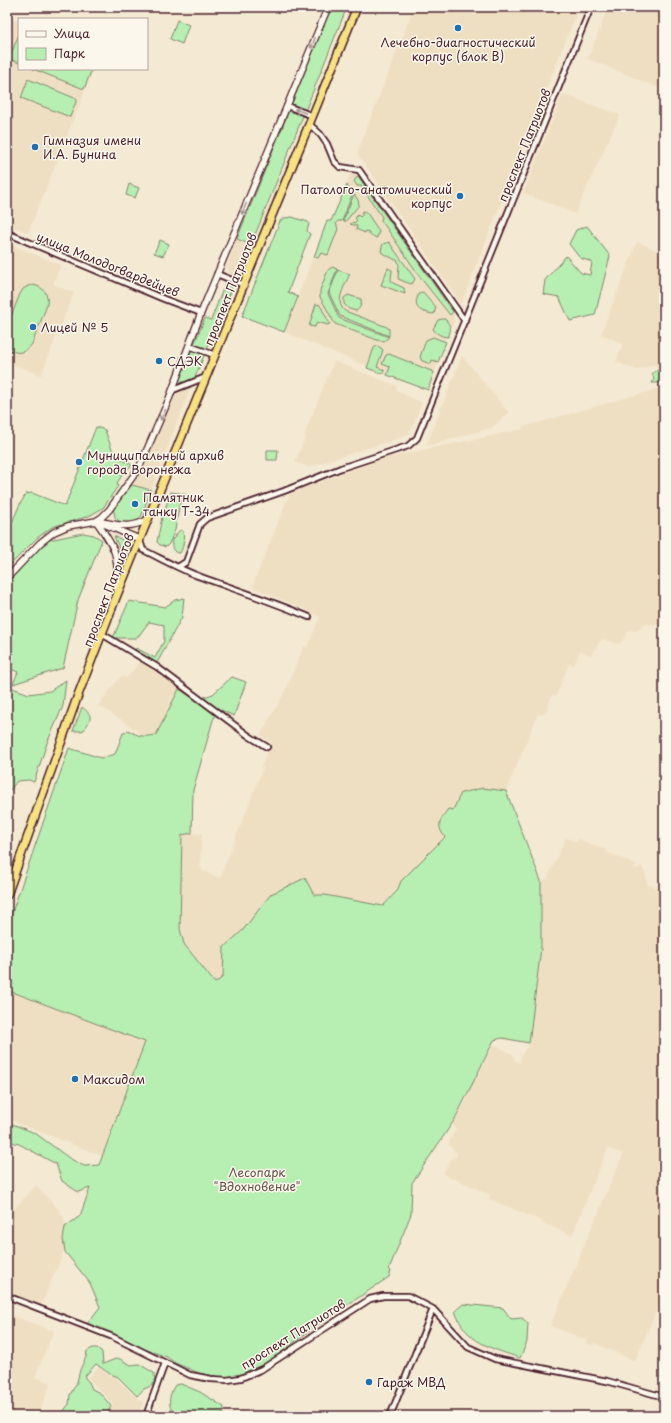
<svg xmlns="http://www.w3.org/2000/svg" width="671" height="1423" viewBox="0 0 671 1423" font-family="'Playpen Sans',sans-serif">
	<style>
		.built { fill: #efdfc2 }
		.green { fill: #b7eeb1; stroke: #80866e }
		.lines { fill: none; stroke-linecap: round; stroke-linejoin: round }
		.minor-casing { stroke: #4a1f2b; stroke-width: 8 }
		.tertiary-casing { stroke: #4a1f2b; stroke-width: 8 }
		.trunk-casing { stroke: #4a1f2b; stroke-width: 10 }
		.minor { stroke: #fbf7ec; stroke-width: 4.5 }
		.tertiary { stroke: #fbf7ec; stroke-width: 5.5 }
		.trunk { stroke: #f6e281; stroke-width: 7 }
		.oneway { stroke: #ab9695 }
		.poi-dot { fill: #1f6fb2; stroke: #fbf7ec; stroke-width: 1.5 }
		.labels { text-anchor: middle; dominant-baseline: central; stroke-width: 3; stroke-linejoin: round; paint-order: stroke }
		.poi-label { font-size: 12px; fill: #4a1f2b; stroke: #fbf7ec; text-anchor: start }
		.street-label { font-size: 12px; fill: #4a1f2b; stroke: #fbf7ec }
		.park-label { font-size: 12px; fill: #65534c; stroke: #fbf7ec }
	</style>
	<rect width="100%" height="100%" fill="#f4e9d3"/>
	<filter id="ink" filterUnits="userSpaceOnUse"><feTurbulence type="fractalNoise" baseFrequency=".025" numOctaves="2"/><feDisplacementMap in="SourceGraphic" scale="8" xChannelSelector="R" yChannelSelector="G"/><feConvolveMatrix kernelMatrix="1 2 1 2 8 2 1 2 1" color-interpolation-filters="sRGB"/></filter>
	<g filter="url(#ink)">
		<!-- built -->
		<path class="built" d="M414,7H579L461,304L357,153Z
			M608,7H664V90L588,59Z
			M7,17L19,22V69H94L28,233L7,224Z
			M563,94L620,115L575,214L523,193Z
			M351,172H353L358,176L366,185L454,315V321L451,330L448,337H446L445,341L446,342L428,390L367,368V366L284,332L327,221H331Z
			M237,239L251,245L240,271L238,274L233,276L228,272L227,265Z
			M637,242L664,253V362L637,370L616,362L623,344L601,334Z
			M7,243L61,265L53,284L74,293L41,375L7,362Z
			M462,356L509,413L491,428L426,446Z
			M334,361L397,386L396,390L405,394V395L422,403L409,435L309,467L295,462L306,436L304,435Z
			M191,387L151,490L132,485L140,472L172,394Z
			M664,387V625L644,624L640,629L635,631L629,630L626,636L619,644L602,639L591,655L580,651L574,665L569,664L556,696L552,695L546,713L541,715L538,714L506,791L483,788L461,793L453,810L445,836L401,881L397,891L383,906L325,895H314L243,930L224,947L223,977L215,983L184,944L180,929L182,834L192,833L202,834L200,865L203,871L220,878L263,768L261,767L271,742L260,736L285,691L304,646L307,647L320,617L302,608L252,587L290,493L384,458L523,429V427Z
			M140,661L183,690L160,733H155L151,741L123,721L98,705L121,676L127,678Z
			M566,838L577,842L579,839L606,850V852L636,865L634,868L636,869L641,866L645,872L647,884L664,891V1293L635,1361L594,1343L593,1346L586,1343L587,1340L550,1326L623,1154L608,1148L572,1235L542,1223V1221L489,1199L490,1195L455,1179L449,1178L443,1173L451,1160L457,1154L448,1144L456,1128L452,1125L467,1099L465,1097L494,1044L512,1054L515,1058L514,1060L519,1063L523,1053L526,1048H528L541,948V881L547,879Z
			M7,990L145,1042L102,1156L7,1119Z
			M36,1185L61,1212L68,1230L62,1257L41,1305L7,1292V1224L11,1213Z
			M7,1314L54,1331L35,1377L51,1383L38,1416H7Z
			M99,1366L109,1376L116,1378L143,1403L137,1416H107L113,1404L88,1378Z"/>
		<!-- green -->
		<path class="green" d="M331,7H347L251,245L237,239Z
			M177,20L189,25L182,44L170,39Z
			M19,34V63L9,59Z
			M33,69H92L84,89Z
			M28,79L77,99L70,117L21,98Z
			M358,176L444,299L453,312L450,315L423,281L381,220L382,217L361,186H357L354,181Z
			M129,184L139,188L135,198L126,195Z
			M347,185L352,195L342,221H338L336,223L338,229L328,255L321,253L318,258L314,257L327,221H331Z
			M354,194L358,200L359,205L345,222L343,221Z
			M364,211L367,213L379,231L377,238L368,234L369,232L365,231V233L356,229L357,226L350,224L353,222L354,223L357,220L355,218L358,215L360,217L363,214L361,212Z
			M292,217L308,222L309,224L307,231L310,234L288,292L298,297L284,332L242,316L280,221L285,218Z
			M587,226L610,256L595,315L570,321L559,297L543,294L545,280L566,256L581,273L590,275L592,262L580,258L569,244L576,230Z
			M160,240L169,244L163,256L154,253Z
			M389,242L415,279L412,284L408,283L398,279L399,265L398,261L382,253L381,250L383,244Z
			M332,267L337,269L328,294L339,318L389,337L384,341L377,340L335,324L320,297V290L328,270Z
			M388,268L392,270L391,280L393,283L404,288L405,294L381,285Z
			M338,270L350,274C345,285 334,302 345,311L387,327L389,329V336L340,316L329,293Z
			M225,284L230,286L232,289L191,387L174,393L205,318L211,320Z
			M33,285C44,287 49,294 47,305L32,344C26,353 16,356 7,347V326L20,294L23,289L28,286Z
			M423,292L436,307L434,314C419,312 412,308 419,293Z
			M348,295L361,299C362,304 360,309 356,311L349,309L344,304V298Z
			M316,304L320,305L330,324H329L328,325L317,322L315,327L309,326Z
			M442,319H445C451,326 452,329 448,337C443,337 436,334 433,329L438,320Z
			M433,337L446,342L438,362L432,360L431,364L422,361L420,357L426,340Z
			M377,346L381,348L383,350L377,367L384,370L383,374L367,368L374,348Z
			M389,354L434,372L428,390L387,375L390,367L382,364L386,355Z
			M664,369V381L661,383H652L654,379L652,374L656,371Z
			M96,427L105,430L114,455L132,465L125,471L117,483L118,486L103,508L89,516L52,527L37,538L7,568V534L20,504L26,494L32,493L65,506Z
			M267,450H278L277,460H267Z
			M132,485L151,490L141,517L132,524L121,523L115,517L113,507Z
			M171,492L185,494V497L180,502L175,530L169,544L166,547L160,545L157,542L162,517Z
			M180,530L183,531C184,540 184,546 180,553C172,554 171,545 172,539L175,538L177,533Z
			M83,533L94,535L102,540L78,600L63,668L13,684L18,672L11,669L13,663L11,659L7,658V579L37,548L49,540Z
			M114,536L131,544L121,565L120,550Z
			M184,598L182,617L157,663L135,651L136,648L155,658L164,641V625L149,622L137,638H113L129,601L165,607L175,600Z
			M232,677L246,682L234,716L219,709L213,720L193,790L192,833L182,835L180,929L184,944L215,983L223,977L224,947L243,930L271,894L305,878L314,895H325L383,906L397,891L401,881L445,837C435,825 441,819 448,809L453,810L461,793L483,788L506,791L541,881V948L529,1043L502,1038L494,1040L455,1119L412,1183L411,1214L389,1269L391,1271L389,1277L313,1328L270,1361L247,1373L225,1378L199,1373L175,1363L167,1357L136,1346L86,1325L100,1307L90,1283L65,1252L63,1239L65,1227L80,1216L90,1188L78,1192L62,1181L56,1164L19,1144L7,1141V1122L35,1133L69,1158L84,1166L99,1165L145,1042L7,990V927L69,748L101,758L115,754L123,733H125L128,730C139,737 143,737 156,735L179,689L196,700L213,694Z
			M66,680L63,706L47,743L34,782L29,780L17,781L10,790L7,788V686L29,694L50,691Z
			M82,707C93,716 92,717 84,730L81,731H73Z
			M463,1304L503,1308L511,1319L522,1318L528,1323L527,1342L520,1358C491,1348 466,1343 455,1311Z
			M93,1348H97L102,1352L103,1364L118,1358L131,1365L139,1364L154,1373L155,1384L144,1389L137,1396L118,1377L110,1374L96,1364L86,1375L85,1378L89,1382L92,1389L100,1393L111,1406L106,1416H40L42,1412L62,1413L69,1404L70,1395L77,1382L80,1370L86,1357L87,1351Z
			M181,1384L200,1392L224,1407L223,1416H179C165,1409 169,1395 175,1385Z"/>
		<g class="lines">
			<defs>
				<path id="minor" d="M287,106L313,116
					M309,124L320,134L327,144L334,161L340,167L359,170L465,321
					M7,233L164,299L201,313
					M217,274L244,285
					M189,346L215,355
					M173,390L206,377
					M140,541L143,550C162,559 181,570 201,577C237,590 274,602 309,617
					M178,567L186,562L200,524L207,518L284,491L341,468L408,446L417,438L591,7
					M102,634L157,667L249,736L267,747
					M7,1296L113,1337L190,1375L211,1379L227,1380L241,1378L262,1369L370,1299L383,1296H408L433,1309L468,1347L495,1359L607,1381L664,1397
					M146,1416L165,1363
					M390,1416L433,1309"/>
				<path id="tertiary" d="M96,521C116,549 119,555 117,590
					M96,521C117,524 127,530 147,520
					M104,524L139,539
					M7,578L40,543L54,532L68,526L96,521L102,517L109,510L139,468L169,399L201,313L328,7"/>
				<path id="trunk" d="M7,895L78,695L117,595L357,7"/>
			</defs>
			<!-- minor casing -->
			<use href="#minor" class="minor-casing"/>
			<!-- tertiary casing -->
			<use href="#tertiary" class="tertiary-casing"/>
			<!-- trunk casing -->
			<use href="#trunk" class="trunk-casing"/>
			<!-- minor -->
			<use href="#minor" class="minor"/>
			<!-- tertiary -->
			<use href="#tertiary" class="tertiary"/>
			<!-- trunk -->
			<use href="#trunk" class="trunk"/>
		</g>
		<!-- one-way arrows -->
		<defs><path id="oneway-shaft" d="M-6 0H5M1.5-3L5.5 0L1.5 3" fill="none" stroke-width="1.6" stroke-linecap="round" stroke-linejoin="round"/></defs>
		<g class="oneway">
			<use href="#oneway-shaft" transform="translate(313 43) rotate(112)"/>
			<use href="#oneway-shaft" transform="translate(300 111) rotate(-160)"/>
			<use href="#oneway-shaft" transform="translate(244 209) rotate(112)"/>
			<use href="#oneway-shaft" transform="translate(163 415) rotate(114)"/>
		</g>
	</g>
	<!-- markers -->
	<g class="poi-dot">
		<circle cx="458" cy="28" r="4"/>
		<circle cx="35" cy="147" r="4"/>
		<circle cx="460" cy="196" r="4"/>
		<circle cx="33" cy="327" r="4"/>
		<circle cx="159" cy="361" r="4"/>
		<circle cx="79" cy="462" r="4"/>
		<circle cx="135" cy="504" r="4"/>
		<circle cx="75" cy="1079" r="4"/>
		<circle cx="369" cy="1382" r="4"/>
	</g>
	<g class="labels">
		<!-- poi labels -->
		<g class="poi-label">
			<text x="458" y="42" text-anchor="middle">Лечебно-диагностический<tspan x="458" dy="14">корпус (блок В)</tspan></text>
			<text x="43" y="140">Гимназия имени<tspan x="43" dy="14">И.А. Бунина</tspan></text>
			<text x="452" y="189" text-anchor="end">Патолого-анатомический<tspan x="452" dy="14">корпус</tspan></text>
			<text x="41" y="327">Лицей № 5</text>
			<text x="167" y="361">СДЭК</text>
			<text x="87" y="455">Муниципальный архив<tspan x="87" dy="14">города Воронежа</tspan></text>
			<text x="143" y="497">Памятник<tspan x="143" dy="14">танку Т-34</tspan></text>
			<text x="83" y="1079">Максидом</text>
			<text x="377" y="1382">Гараж МВД</text>
		</g>
		<!-- street labels -->
		<g class="street-label">
			<text transform="translate(524 145) rotate(-68)">проспект Патриотов</text>
			<text transform="translate(108 264) rotate(22)">улица Молодогвардейцев</text>
			<text transform="translate(230 289) rotate(-68)">проспект Патриотов</text>
			<text transform="translate(108 590) rotate(-69)">проспект Патриотов</text>
			<text transform="translate(293 1334) rotate(-32)">проспект Патриотов</text>
		</g>
		<!-- park labels -->
		<g class="park-label">
			<text x="257" y="1172">Лесопарк<tspan x="257" dy="14">"Вдохновение"</tspan></text>
		</g>
	</g>
	<!-- margin -->
	<rect width="671" height="1423" fill="none" stroke="#fbf7ec" stroke-width="24"/>
	<rect x="12" y="12" width="647" height="1399" fill="none" stroke="#4a1f2b" stroke-width="1.5" filter="url(#ink)"/>
	<!-- legend -->
	<rect x="18" y="18" width="130" height="52" fill="#fbf7ec" stroke="#b4a19f"/>
	<rect x="26" y="31" width="20" height="6" fill="#fbf7ec" stroke="#b4a19f"/>
	<text x="54" y="38" font-size="12" fill="#4a1f2b">Улица</text>
	<rect x="26" y="48" width="20" height="12" fill="#b7eeb1" stroke="#b4a19f"/>
	<text x="54" y="58" font-size="12" fill="#4a1f2b">Парк</text>
</svg>
